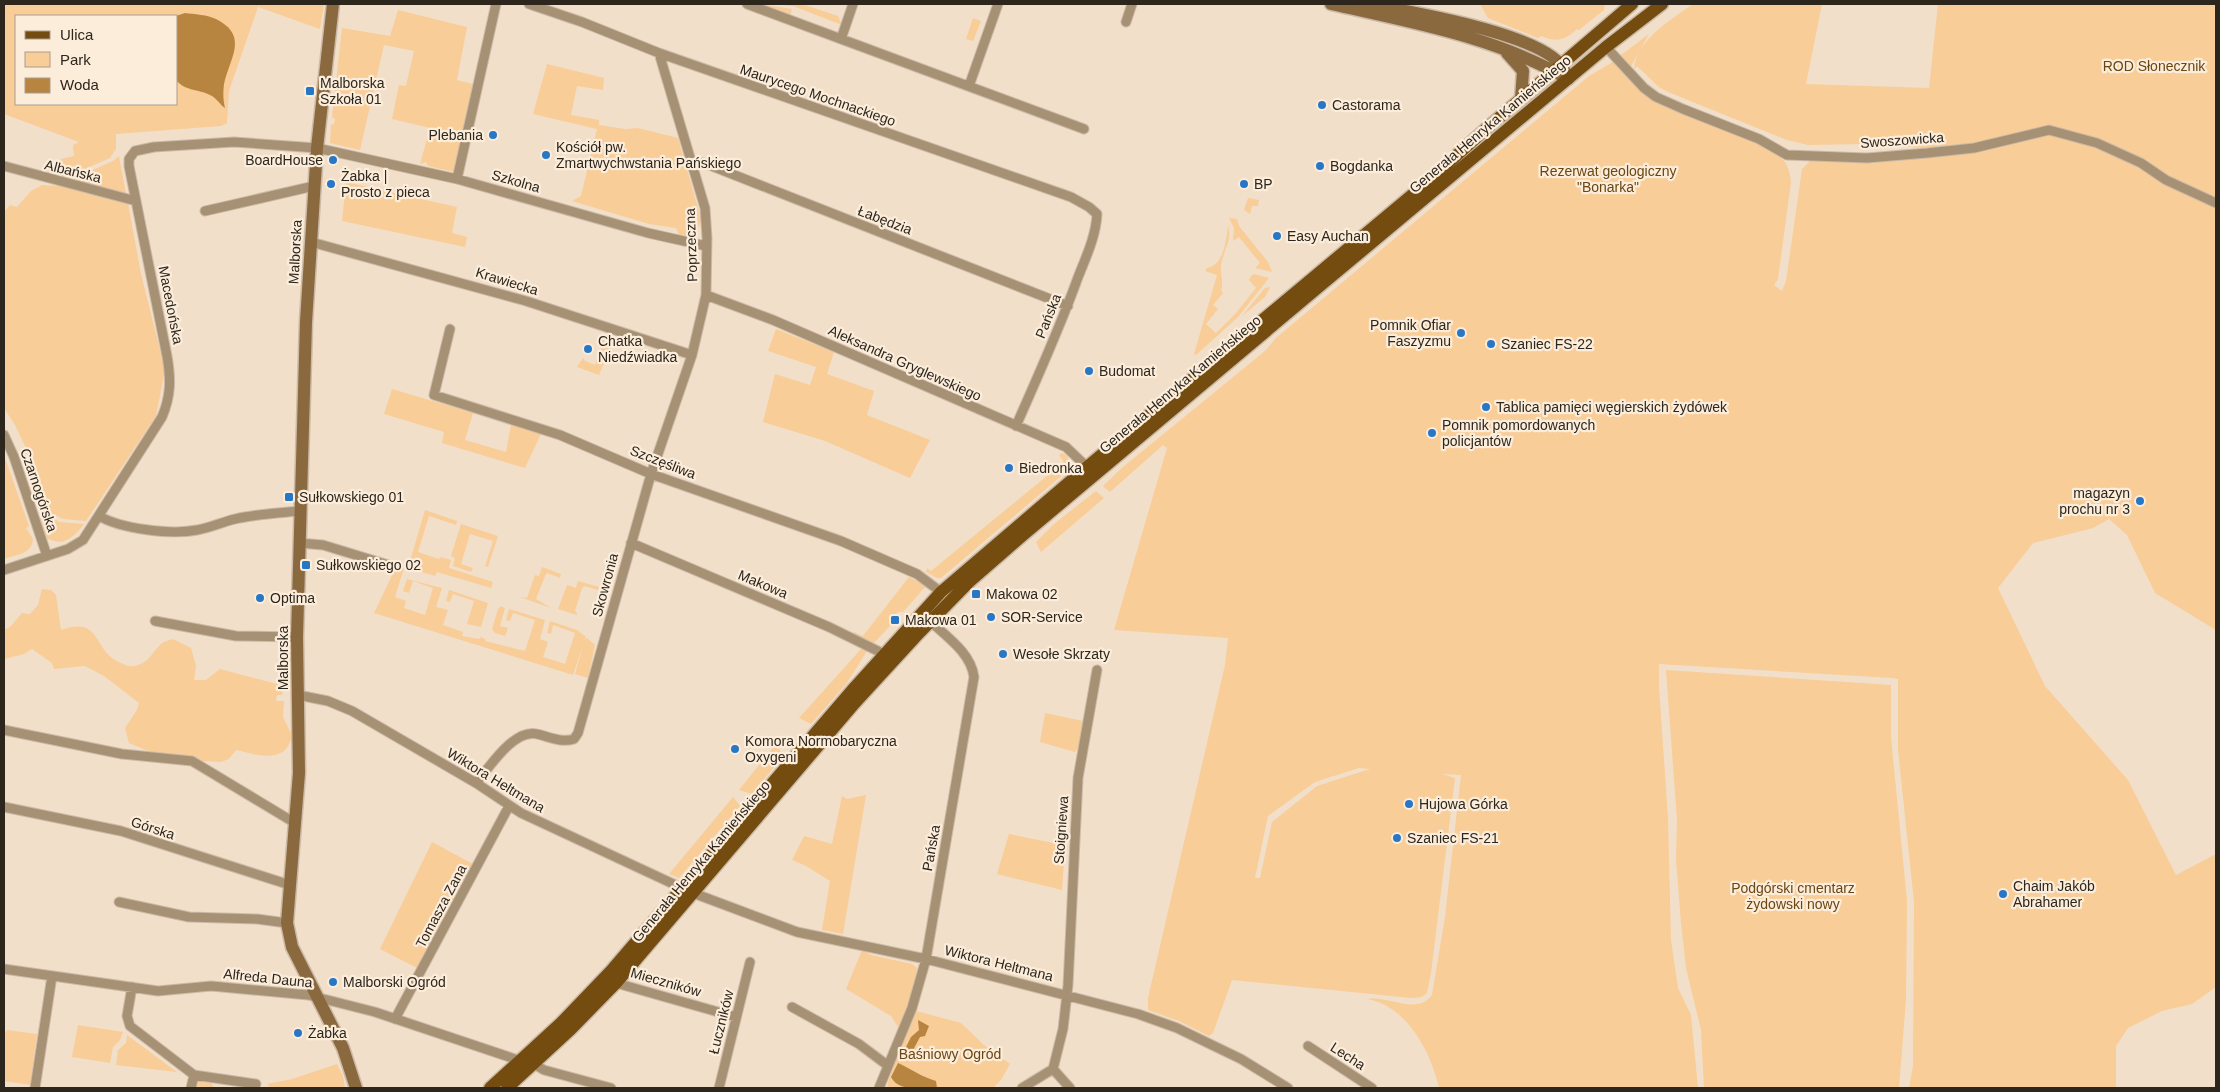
<svg xmlns="http://www.w3.org/2000/svg" width="2220" height="1092" viewBox="0 0 2220 1092" font-family="Arial,sans-serif">
	<style>
		.green { fill: #f8cd98; fill-rule: evenodd }
		.water { fill: #b88541 }
		.lines { fill: none; stroke-linecap: round; stroke-linejoin: round }
		.street-casing { stroke: #cbbaa7; stroke-width: 11 }
		.secondary-casing { stroke: #cbbaa7; stroke-width: 15 }
		.primary-casing { stroke: #cbbaa7; stroke-width: 15 }
		.street { stroke: #a79175; stroke-width: 9 }
		.secondary { stroke: #8a693f; stroke-width: 12 }
		.primary { stroke: #744c0f; stroke-width: 12 }
		.poi-dot { fill: #2877c6; stroke: #fceddb; stroke-width: 2 }
		.labels { text-anchor: middle; dominant-baseline: central; stroke-width: 4.5; stroke-linejoin: round; paint-order: stroke }
		.park-label { font-size: 14px; fill: #6a4612; stroke: #fceddb }
		.poi-label { font-size: 14px; fill: #2d261d; stroke: #fceddb; text-anchor: start }
		.street-label { font-size: 14px; fill: #2d261d; stroke: #fceddb }
	</style>
	<rect width="100%" height="100%" fill="#f2dfc9"/>
	<!-- green -->
	<path class="green" d="M4,4H324L320,29L258,7L229,91L227,123L221,126L116,134V149L110,158L64,178C56,173 57,167 61,159L74,156L73,145L79,142L4,114ZM16,16H176V104H16Z
		M758,4L792,9L790,16Z
		M771,4H802L838,16L842,25L793,6Z
		M1480,4H1605L1604,10L1579,30L1577,29C1565,40 1556,43 1542,36L1538,38L1488,18Z
		M1693,4H1822L1806,84L1929,88L1938,4H2216V200L2167,177L2141,161L2049,128L1980,142L1924,148L1866,144L1808,145L1787,140L1673,94L1660,88L1637,66L1634,69C1636,40 1672,19 1693,4Z
		M398,10L467,27L457,80L473,84L454,172L428,166L426,162L420,164L430,128L392,119L399,85L406,86L414,51L384,45L360,150L330,143L331,125L334,124L335,119L332,117L342,28L390,36Z
		M973,18L981,21L973,41L966,39Z
		M1649,34L1631,66L1621,55Z
		M1613,62L1647,95L1659,104L1766,146C1782,157 1789,162 1791,182L1778,279L1774,285L1782,291L1786,281L1802,169L1811,160H1877L2053,134L2099,146L2216,205V630L2155,593L2127,535L2109,519L2093,528L2033,543L1998,588L2045,686L2128,780L2176,875L2216,854V987L2192,1004L2162,1011L2128,1028L2116,1046V1088H1909L1913,1066L1914,902L1898,750V679L1892,678L1659,664V687L1668,818L1671,940L1678,988L1691,1015L1698,1088H1442L1439,1087C1430,1051 1407,1006 1367,999C1389,995 1416,1016 1432,995L1445,917L1461,775L1442,774L1455,778L1431,973L1427,993L1422,997L1411,998L1232,980L1213,1033L1209,1036L1179,1021L1148,1010V998L1225,665L1228,638L1114,630L1167,448L1163,445L1110,492L1103,486L1123,467L1265,351L1276,338L1589,76ZM1359,768L1370,769L1317,786L1272,822L1260,878H1255L1268,816L1315,782Z
		M547,64L604,78L603,90L577,86L571,115L599,120V125L625,129L638,128L678,138L700,215L701,221L694,237L679,235L676,228L649,224L572,201L581,196L597,129L533,114Z
		M119,156L126,194L68,181L113,161Z
		M346,182L457,207L452,233L467,237L465,247L342,221Z
		M42,185L61,186L128,203L141,274L165,370L156,416L86,521L63,519L47,511L38,473L15,425L4,408V212L10,205L17,207L31,191Z
		M1248,198L1259,200L1258,206H1252L1250,214L1244,210Z
		M1229,218L1237,219L1239,226L1268,262L1272,272L1255,268L1260,263L1239,237L1233,241L1234,228Z
		M1228,226C1233,240 1222,253 1221,266C1220,275 1224,281 1221,290L1223,293L1213,305L1218,309L1206,324L1216,333L1236,313L1256,288L1249,280L1251,276L1254,274L1269,278L1238,317L1196,355L1194,354L1217,275L1205,271L1207,268C1224,265 1226,241 1228,226Z
		M1270,287L1265,297L1242,316L1265,288Z
		M776,329L834,352L827,374L874,391L867,415L930,440L910,478L825,441L763,422L775,374L810,385L816,367L768,351Z
		M598,338L612,343L599,375L577,367L583,358L585,361L595,365L602,346L596,343Z
		M392,389L473,413L465,440L506,452L511,425L541,434L525,468L442,443L444,432L384,414Z
		M1062,453L1067,456L1070,464L1065,473L941,578H937L926,572L927,568L931,571L1064,462L1059,455Z
		M4,455L29,526L26,528L33,539C32,554 16,555 4,559Z
		M1096,491L1104,498L1041,552L1036,542L1054,524Z
		M425,510L457,521L456,525L429,516L418,552L439,559L440,557L451,560L449,568L493,582L491,588L437,572L435,576L408,568Z
		M45,514L60,522L84,524C78,532 69,542 59,542C55,542 51,539 47,539L40,519Z
		M461,524L498,536L488,567L485,566L493,541L470,534L461,564L473,568L471,572L453,566L455,558L451,556Z
		M397,565L404,568L395,597L406,601L404,608L425,615L433,588L413,581L409,593L403,591L407,579L442,588L436,607L448,610L443,625L463,632L462,636L479,639L481,637L485,639V641L525,651L535,620L513,613L510,621L506,620L509,609L545,620L540,639L548,642L543,657L565,664L575,633L553,625L551,634L547,633L550,621L577,630L586,637L584,640L587,638L595,645L588,678L575,674L583,645L573,675L374,613Z
		M542,567L561,574L560,578L547,573L545,576L536,599L551,608L520,597L527,598L535,575L539,576Z
		M909,577L926,586L903,612H898L891,620V625L873,644L854,634V632L863,636Z
		M578,581L599,587L598,590L585,586L582,588L575,611L577,613V615L558,609L567,585L576,588Z
		M42,589L51,590L56,595L61,630C103,615 92,652 121,663C125,665 129,667 133,666C148,665 152,652 162,643C165,641 170,640 173,639L191,648L196,666L194,680H206L220,669L277,684L283,690L282,695H277L276,701H284L283,717L293,737C290,741 288,748 284,751C270,761 250,753 236,750L229,759L221,762L202,761L155,754L129,743L125,728L137,710L139,703L104,676L85,666L54,669L52,663L32,649L24,654L4,659V630L10,627L22,613L30,614L38,605Z
		M449,590L488,603L481,627L467,624L474,601L453,594L450,602L446,601Z
		M501,606L505,608L500,626L508,628L505,636L495,633L492,629L498,609Z
		M862,648L867,651L847,683L811,724L799,718Z
		M1666,670L1891,685V737L1907,901L1906,999L1899,1088H1704L1701,1030L1686,968L1681,923L1676,860L1677,820Z
		M1045,713L1083,721L1079,747L1075,752L1040,742Z
		M775,745L784,755L752,794L739,790Z
		M866,795L843,934L822,930L830,881L806,866L792,860L804,836L832,844L842,796L847,799Z
		M733,797L740,806L679,878L669,874Z
		M1009,834L1068,846L1064,862L1062,890L997,874Z
		M432,842L473,864L419,969L380,949Z
		M862,950L871,955L912,964L917,968C914,989 907,1008 898,1027L891,1016L846,989Z
		M916,1011L961,1023L984,1045L1010,1064L1001,1080L993,1088H887L890,1074Z
		M78,1025L123,1032L120,1040L113,1047L110,1063L72,1057Z
		M7,1030L37,1034L30,1085L4,1081V1035Z
		M127,1035L177,1072L116,1065L118,1050L126,1043Z
		M337,1064L343,1076L345,1088H271L267,1084L292,1079Z
		M199,1081L211,1083L214,1088H195Z"/>
	<!-- water -->
	<path class="water" d="M185,13C194,14 208,15 216,19C250,36 229,59 224,84C223,92 223,100 225,108C220,105 217,98 210,95C198,89 185,91 176,80V16Z
		M918,1020L929,1026L925,1036L920,1037L910,1056L902,1055L911,1037L919,1030Z
		M898,1063C911,1069 922,1077 936,1081L937,1088C923,1088 898,1092 891,1077Z"/>
	<g class="lines">
		<defs>
			<path id="street" d="M529,4L582,22L659,53L1071,197L1089,207L1097,214C1096,237 1085,259 1077,280C1059,330 1037,378 1016,426
				M747,4L841,39L853,4
				M1126,22L1132,4
				M841,39L1084,129
				M1606,47L1644,88L1656,97L1683,109L1759,139L1787,155L1867,158L1927,153L1974,148L2049,130L2097,143L2141,163L2166,180L2216,203
				M969,86L998,4
				M692,163H704L1068,306
				M4,166L136,201
				M457,179L496,4
				M205,211L314,186
				M311,242L526,301L692,355
				M706,295L773,320L1066,447L1087,467
				M450,329L434,395L560,435L651,474L841,541L917,574L941,592
				M4,435L14,457L47,556
				M99,516C121,529 172,535 197,530C210,528 222,522 235,519C256,514 279,513 300,511
				M299,543L323,545L395,567
				M631,543L829,627L884,654
				M4,570L68,549L83,540L162,417C171,396 171,379 167,356L129,166V159L135,151L154,147L234,142L317,148L457,179L648,233L706,246
				M155,621L236,636L297,637
				M298,695L328,701L352,711L476,783L521,813L682,888
				M4,730L122,754L192,761L295,823
				M476,783C489,768 514,728 537,734C550,737 561,743 574,739L578,733L651,474L692,355L706,295L707,238L705,208L659,53
				M4,807L121,831L290,885
				M693,893L797,932L926,959L1138,1014L1177,1028L1212,1045L1241,1059L1288,1088
				M119,902L189,917L257,919L287,923
				M4,969L158,991L211,986L308,995L375,1012L521,1061
				M616,983L736,1017
				M132,987L127,1016L130,1026L194,1075L256,1084
				M792,1007L859,1044L887,1065
				M395,1019L509,806
				M1308,1046L1372,1088
				M534,1064L544,1070L611,1088
				M1053,1069L1063,1029L1068,985L1078,778L1097,670
				M1053,1069L1070,1088
				M35,1088L52,976
				M191,1088L194,1075
				M719,1088L750,962
				M879,1088L912,1008L926,959L974,677C971,653 947,637 930,621
				M1022,1088L1053,1069"/>
			<path id="secondary" d="M333,4L317,148L306,322L297,637L299,773L287,923L292,947L343,1048L356,1088
				M1331,4C1410,22 1496,37 1568,79
				M1368,4C1406,11 1553,35 1565,72
				M1507,53L1523,71L1521,99"/>
			<path id="primary" d="M490,1088L561,1023L611,971L855,687L941,592L1087,467L1424,185L1487,128L1632,4
				M507,1088L571,1029L616,983L853,705L920,632L969,582L1023,535L1321,285L1606,47L1662,4"/>
		</defs>
		<!-- street casing -->
		<use href="#street" class="street-casing"/>
		<!-- secondary casing -->
		<use href="#secondary" class="secondary-casing"/>
		<!-- primary casing -->
		<use href="#primary" class="primary-casing"/>
		<!-- street -->
		<use href="#street" class="street"/>
		<!-- secondary -->
		<use href="#secondary" class="secondary"/>
		<!-- primary -->
		<use href="#primary" class="primary"/>
	</g>
	<!-- markers -->
	<g class="poi-dot">
		<rect x="305" y="86" width="10" height="10" rx="2.5"/>
		<circle cx="1322" cy="105" r="5"/>
		<circle cx="493" cy="135" r="5"/>
		<circle cx="546" cy="155" r="5"/>
		<circle cx="333" cy="160" r="5"/>
		<circle cx="1320" cy="166" r="5"/>
		<circle cx="331" cy="184" r="5"/>
		<circle cx="1244" cy="184" r="5"/>
		<circle cx="1277" cy="236" r="5"/>
		<circle cx="1461" cy="333" r="5"/>
		<circle cx="1491" cy="344" r="5"/>
		<circle cx="588" cy="349" r="5"/>
		<circle cx="1089" cy="371" r="5"/>
		<circle cx="1486" cy="407" r="5"/>
		<circle cx="1432" cy="433" r="5"/>
		<circle cx="1009" cy="468" r="5"/>
		<rect x="284" y="492" width="10" height="10" rx="2.5"/>
		<circle cx="2140" cy="501" r="5"/>
		<rect x="301" y="560" width="10" height="10" rx="2.5"/>
		<rect x="971" y="589" width="10" height="10" rx="2.5"/>
		<circle cx="260" cy="598" r="5"/>
		<circle cx="991" cy="617" r="5"/>
		<rect x="890" y="615" width="10" height="10" rx="2.5"/>
		<circle cx="1003" cy="654" r="5"/>
		<circle cx="735" cy="749" r="5"/>
		<circle cx="1409" cy="804" r="5"/>
		<circle cx="1397" cy="838" r="5"/>
		<circle cx="2003" cy="894" r="5"/>
		<circle cx="333" cy="982" r="5"/>
		<circle cx="298" cy="1033" r="5"/>
	</g>
	<g class="labels">
		<!-- park labels -->
		<g class="park-label">
			<text x="2154" y="66">ROD Słonecznik</text>
			<text x="1608" y="171">Rezerwat geologiczny<tspan x="1608" dy="16">"Bonarka"</tspan></text>
			<text x="1793" y="888">Podgórski cmentarz<tspan x="1793" dy="16">żydowski nowy</tspan></text>
			<text x="950" y="1054">Baśniowy Ogród</text>
		</g>
		<!-- poi labels -->
		<g class="poi-label">
			<text x="320" y="83">Malborska<tspan x="320" dy="16">Szkoła 01</tspan></text>
			<text x="1332" y="105">Castorama</text>
			<text x="483" y="135" text-anchor="end">Plebania</text>
			<text x="556" y="147">Kościół pw.<tspan x="556" dy="16">Zmartwychwstania Pańskiego</tspan></text>
			<text x="323" y="160" text-anchor="end">BoardHouse</text>
			<text x="1330" y="166">Bogdanka</text>
			<text x="341" y="176">Żabka |<tspan x="341" dy="16">Prosto z pieca</tspan></text>
			<text x="1254" y="184">BP</text>
			<text x="1287" y="236">Easy Auchan</text>
			<text x="1451" y="325" text-anchor="end">Pomnik Ofiar<tspan x="1451" dy="16">Faszyzmu</tspan></text>
			<text x="598" y="341">Chatka<tspan x="598" dy="16">Niedźwiadka</tspan></text>
			<text x="1501" y="344">Szaniec FS-22</text>
			<text x="1099" y="371">Budomat</text>
			<text x="1496" y="407">Tablica pamięci węgierskich żydówek</text>
			<text x="1442" y="425">Pomnik pomordowanych<tspan x="1442" dy="16">policjantów</tspan></text>
			<text x="1019" y="468">Biedronka</text>
			<text x="2130" y="493" text-anchor="end">magazyn<tspan x="2130" dy="16">prochu nr 3</tspan></text>
			<text x="299" y="497">Sułkowskiego 01</text>
			<text x="316" y="565">Sułkowskiego 02</text>
			<text x="986" y="594">Makowa 02</text>
			<text x="270" y="598">Optima</text>
			<text x="1001" y="617">SOR-Service</text>
			<text x="905" y="620">Makowa 01</text>
			<text x="1013" y="654">Wesołe Skrzaty</text>
			<text x="745" y="741">Komora Normobaryczna<tspan x="745" dy="16">Oxygeni</tspan></text>
			<text x="1419" y="804">Hujowa Górka</text>
			<text x="1407" y="838">Szaniec FS-21</text>
			<text x="2013" y="886">Chaim Jakób<tspan x="2013" dy="16">Abrahamer</tspan></text>
			<text x="343" y="982">Malborski Ogród</text>
			<text x="308" y="1033">Żabka</text>
		</g>
		<!-- street labels -->
		<g class="street-label">
			<text transform="translate(818 95) rotate(19)">Maurycego Mochnackiego</text>
			<text transform="translate(1490 124) rotate(-40)">Generała Henryka Kamieńskiego</text>
			<text transform="translate(1902 140) rotate(-4)">Swoszowicka</text>
			<text transform="translate(73 171) rotate(14)">Albańska</text>
			<text transform="translate(516 181) rotate(16)">Szkolna</text>
			<text transform="translate(885 220) rotate(21)">Łabędzia</text>
			<text transform="translate(691 245) rotate(-92)">Poprzeczna</text>
			<text transform="translate(295 252) rotate(-87)">Malborska</text>
			<text transform="translate(507 281) rotate(17)">Krawiecka</text>
			<text transform="translate(171 305) rotate(79)">Macedońska</text>
			<text transform="translate(1048 316) rotate(-68)">Pańska</text>
			<text transform="translate(905 363) rotate(24)">Aleksandra Gryglewskiego</text>
			<text transform="translate(1180 384) rotate(-40)">Generała Henryka Kamieńskiego</text>
			<text transform="translate(663 462) rotate(21)">Szczęśliwa</text>
			<text transform="translate(39 490) rotate(71)">Czarnogórska</text>
			<text transform="translate(763 584) rotate(23)">Makowa</text>
			<text transform="translate(605 585) rotate(-75)">Skowronia</text>
			<text transform="translate(283 658) rotate(-90)">Malborska</text>
			<text transform="translate(496 780) rotate(31)">Wiktora Heltmana</text>
			<text transform="translate(153 828) rotate(18)">Górska</text>
			<text transform="translate(1061 830) rotate(-86)">Stoigniewa</text>
			<text transform="translate(931 848) rotate(-80)">Pańska</text>
			<text transform="translate(701 861) rotate(-50)">Generała Henryka Kamieńskiego</text>
			<text transform="translate(441 906) rotate(-62)">Tomasza Zana</text>
			<text transform="translate(999 963) rotate(14)">Wiktora Heltmana</text>
			<text transform="translate(268 978) rotate(6)">Alfreda Dauna</text>
			<text transform="translate(666 982) rotate(16)">Mieczników</text>
			<text transform="translate(721 1022) rotate(-76)">Łuczników</text>
			<text transform="translate(1348 1056) rotate(33)">Lecha</text>
		</g>
	</g>
	<!-- border -->
	<rect width="2220" height="1092" fill="none" stroke="#2d261d" stroke-width="10"/>
	<!-- legend -->
	<rect x="15" y="15" width="162" height="90" fill="#fceddb" stroke="#a99d8f"/>
	<rect x="25" y="31" width="25" height="8" fill="#744c0f" stroke="#a99d8f"/>
	<text x="60" y="40" font-size="15" fill="#2d261d">Ulica</text>
	<rect x="25" y="52" width="25" height="15" fill="#f8cd98" stroke="#a99d8f"/>
	<text x="60" y="65" font-size="15" fill="#2d261d">Park</text>
	<rect x="25" y="78" width="25" height="15" fill="#b88541" stroke="#a99d8f"/>
	<text x="60" y="90" font-size="15" fill="#2d261d">Woda</text>
</svg>
